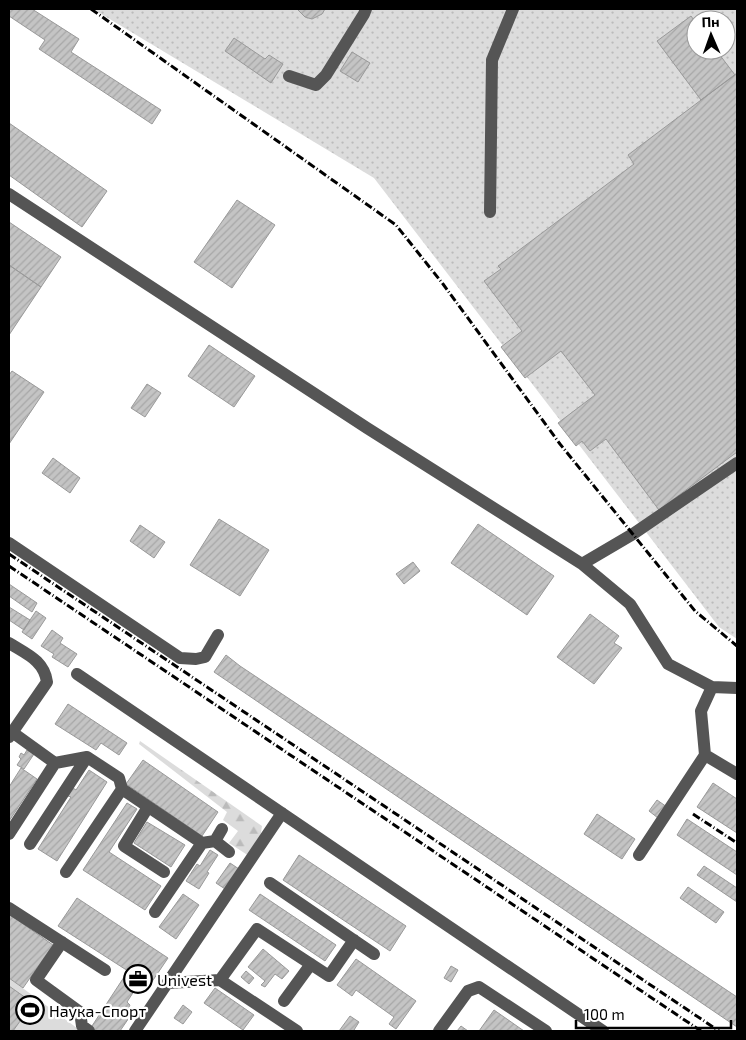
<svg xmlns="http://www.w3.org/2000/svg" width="746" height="1040" viewBox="0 0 746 1040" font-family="'Exo 2',sans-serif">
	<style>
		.grass { fill: url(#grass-dots); fill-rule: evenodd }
		.forest { fill: url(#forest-firs) }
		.park { fill: #dcdcdc }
		.building { fill: url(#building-hatch); stroke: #999 }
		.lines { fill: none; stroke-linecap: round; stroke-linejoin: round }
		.minor { stroke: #555; stroke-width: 12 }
		.rail { stroke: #000; stroke-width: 3; stroke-dasharray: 8 2.5 1 2.5; stroke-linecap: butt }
		.labels { text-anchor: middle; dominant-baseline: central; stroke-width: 4.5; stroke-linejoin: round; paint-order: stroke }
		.poi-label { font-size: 16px; fill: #000; stroke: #fff; text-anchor: start }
	</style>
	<defs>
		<pattern id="grass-dots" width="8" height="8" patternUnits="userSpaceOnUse" patternTransform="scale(1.25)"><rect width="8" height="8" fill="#dcdcdc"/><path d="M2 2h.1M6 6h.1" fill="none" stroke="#bbb" stroke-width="1.8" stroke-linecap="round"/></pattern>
		<pattern id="forest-firs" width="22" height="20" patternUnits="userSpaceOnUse" patternTransform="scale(1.25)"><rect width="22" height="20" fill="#dcdcdc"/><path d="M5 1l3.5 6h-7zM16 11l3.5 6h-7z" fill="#bbb"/></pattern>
		<pattern id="building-hatch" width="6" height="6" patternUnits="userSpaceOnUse" patternTransform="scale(1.25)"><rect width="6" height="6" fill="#c4c4c4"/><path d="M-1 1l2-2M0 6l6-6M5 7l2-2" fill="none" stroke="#a7a7a7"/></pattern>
	</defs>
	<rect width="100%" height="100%" fill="#fff"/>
	<!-- grass -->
	<path class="grass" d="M93,9H737V639L719,627L374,178ZM696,20H726V50H696Z"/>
	<!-- forest -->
	<path class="forest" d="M140,741L262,826L260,839L249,856L229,843L238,831L223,820L227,812L139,744Z"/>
	<!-- park -->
	<path class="park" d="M9,978L81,1031H9Z"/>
	<!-- building -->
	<path class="building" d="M9,9H32L79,39L71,52L161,110L152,124L39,49L45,40L9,16Z
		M297,9H325L322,14L312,19L305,17Z
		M691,16L696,23V50H716L735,75L701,100L657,41Z
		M234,38L265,59L269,55L283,64L271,83L225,51Z
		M352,52L370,63L358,82L340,71Z
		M737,73V452L659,510L606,439L590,451L582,441L576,446L558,423L595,395L561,351L525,378L501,347L522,331L484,281L501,269L498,266L634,164L628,155Z
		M9,123L107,191L82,227L9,175Z
		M237,200L275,225L232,288L194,262Z
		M9,222L61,257L41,287L9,265Z
		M9,265L41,287L9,335Z
		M209,345L255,376L234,407L188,376Z
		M12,371L44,392L9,444V375Z
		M147,384L161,393L145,417L131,408Z
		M53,458L80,478L70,493L42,473Z
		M219,519L269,550L240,596L190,565Z
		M478,524L554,576L527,615L451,563Z
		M140,525L165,542L154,558L130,541Z
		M413,562L420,571L404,584L396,574Z
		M9,584L37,603L32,612L9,596Z
		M9,607L30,620L24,630L9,620Z
		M36,611L46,618L32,639L22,632Z
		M590,614L619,636L614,643L622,648L594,684L557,657Z
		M52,630L63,638L60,643L77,654L68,667L52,657L54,654L41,646Z
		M226,655L240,666L737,997V1027L214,672Z
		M68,704L127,743L119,755L101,743L96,750L55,724Z
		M27,750L34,754L24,769L17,765L21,759L19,757L21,753L24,755Z
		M143,760L218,812L202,836L126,784Z
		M21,768L37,779L9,821V787Z
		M89,770L107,782L57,861L38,849L71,797L68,796L73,788L76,790Z
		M713,783L737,799V833L697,807Z
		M657,800L667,807L658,818L649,811Z
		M127,803L137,809L109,852L161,886L145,910L83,870Z
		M597,814L635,839L622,859L584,834Z
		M687,819L737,852V875L677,835Z
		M147,822L185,845L171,867L134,843Z
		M210,850L218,855L207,872L209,873L199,889L186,881L197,864L200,866Z
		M299,855L406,926L390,951L283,880Z
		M230,863L239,869L225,889L216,883Z
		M704,866L737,888V902L697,875Z
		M688,887L724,912L716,923L680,898Z
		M183,894L199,905L176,939L159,927Z
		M260,894L336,945L325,961L249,910Z
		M77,898L168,958L147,989L142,986L139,990L136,988L127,1002L130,1005L128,1009L133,1012L120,1031H94L90,1029L128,971L58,926Z
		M9,914L53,945L23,988L9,978Z
		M263,949L289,971L282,979L275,974L265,987L261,985L265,981L248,967Z
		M356,959L416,1001L396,1029L389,1024L394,1017L356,990L352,996L337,985Z
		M451,966L458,970L451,982L444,978Z
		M246,971L254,978L249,984L241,977Z
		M9,986L33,1003L13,1031H9Z
		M215,988L254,1015L243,1030L204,1003Z
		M183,1005L192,1012L183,1024L174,1018Z
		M494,1010L524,1031H479Z
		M350,1016L359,1022L354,1030L357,1031H339Z
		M461,1026L468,1031H457Z"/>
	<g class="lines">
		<!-- minor -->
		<path class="minor" d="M289,76L316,85L326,75L364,14L366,9
			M9,194L367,428L582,564L630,604L668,664L712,687L737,688
			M490,212L492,60L513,9
			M9,543L180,658L196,659L205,657L218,635
			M582,564L633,534L737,463
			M9,643C26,654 44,660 47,682L9,737
			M77,674L603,1031
			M712,687L701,711L705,755L737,774
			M12,732L55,763L87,757L119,778L122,789
			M148,807L124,846L164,872
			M9,834L55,763
			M215,841L222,829
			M30,844L87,757
			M639,855L705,755
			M66,872L122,789L202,843
			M270,883L374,954
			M9,908L105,970
			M155,912L202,843L215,841L229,852
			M62,942L36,980L80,1012L82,1026L89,1031
			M220,980L257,929L329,976L354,940
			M168,983L220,980L297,1031
			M284,1001L311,964
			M135,1031L282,813
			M439,1031L468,991L479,987L546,1031"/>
		<!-- rail -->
		<path class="rail" d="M91,9L396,225L443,284L560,444L695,611L737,646
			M9,554L719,1031
			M9,566L701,1031
			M693,814L737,843"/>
	</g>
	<!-- icons -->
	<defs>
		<symbol id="office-ring" viewBox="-11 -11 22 22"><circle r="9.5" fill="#fff" stroke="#000" stroke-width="1.5"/><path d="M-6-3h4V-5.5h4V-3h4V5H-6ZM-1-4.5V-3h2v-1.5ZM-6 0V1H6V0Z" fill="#000"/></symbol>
		<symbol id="stadium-ring" viewBox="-11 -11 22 22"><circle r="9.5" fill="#fff" stroke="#000" stroke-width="1.5"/><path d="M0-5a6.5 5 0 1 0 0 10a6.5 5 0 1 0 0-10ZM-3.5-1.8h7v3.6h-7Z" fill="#000"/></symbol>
	</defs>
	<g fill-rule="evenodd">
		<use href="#office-ring" x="122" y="963" width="32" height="32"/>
		<use href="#stadium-ring" x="14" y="994" width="32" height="32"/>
	</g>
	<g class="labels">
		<!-- poi labels -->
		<g class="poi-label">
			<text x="157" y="979">Univest</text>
			<text x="49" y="1010">Наука-Спорт</text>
		</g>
	</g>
	<!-- border -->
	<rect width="746" height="1040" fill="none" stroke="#000000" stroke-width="20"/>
	<!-- north arrow -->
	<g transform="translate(711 35) rotate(358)"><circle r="24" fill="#ffffff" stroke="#999999"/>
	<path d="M0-4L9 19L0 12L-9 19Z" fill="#000000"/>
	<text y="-8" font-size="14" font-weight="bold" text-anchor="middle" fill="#000000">Пн</text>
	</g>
	<!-- scale -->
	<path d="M576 1020v8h155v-8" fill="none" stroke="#000000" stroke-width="2.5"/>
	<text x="584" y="1020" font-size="15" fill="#000000" stroke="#ffffff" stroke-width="4" paint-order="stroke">100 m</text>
</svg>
